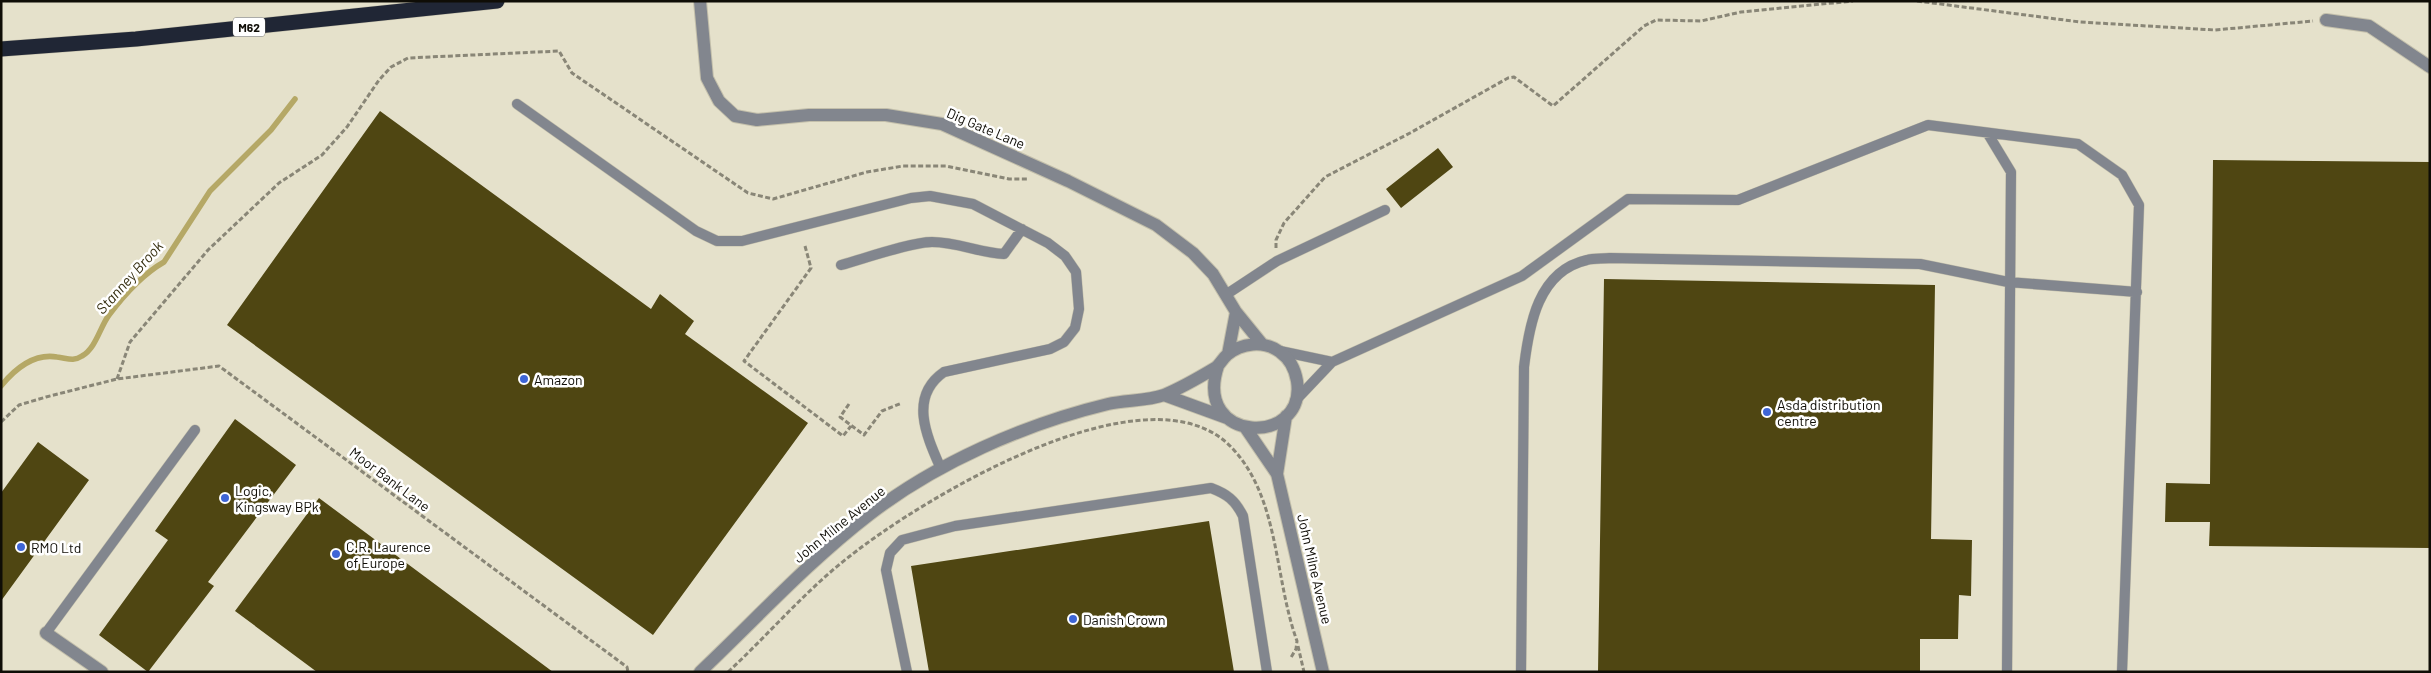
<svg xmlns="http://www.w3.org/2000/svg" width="2431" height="673" viewBox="0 0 2431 673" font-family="Barlow,sans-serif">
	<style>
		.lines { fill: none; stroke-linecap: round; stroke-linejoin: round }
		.stream { stroke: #b5a866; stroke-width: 5.5 }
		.building { fill: #4f4612 }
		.lane-casing { stroke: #c3bfab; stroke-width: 11 }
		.street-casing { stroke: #c3bfab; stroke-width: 14 }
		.highway-casing { stroke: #c3bfab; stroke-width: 16 }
		.path { stroke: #898677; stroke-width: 3; stroke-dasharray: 5 2.5; stroke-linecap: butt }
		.lane { stroke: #82868e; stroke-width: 10 }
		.street { stroke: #82868e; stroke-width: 12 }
		.highway { stroke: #202635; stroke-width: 15 }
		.poi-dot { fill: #3e65d6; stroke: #fff; stroke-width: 2 }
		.labels { text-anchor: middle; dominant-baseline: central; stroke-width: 5; stroke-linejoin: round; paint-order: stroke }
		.shield { fill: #fff; stroke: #575651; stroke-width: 1 }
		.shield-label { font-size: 12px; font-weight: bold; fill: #0f0d06 }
		.street-label { font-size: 14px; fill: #0f0d06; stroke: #fff }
		.poi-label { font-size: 14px; fill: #0f0d06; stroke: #fff; text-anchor: start }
		.water-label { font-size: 15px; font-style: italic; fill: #342d0f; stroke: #fff }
	</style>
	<rect width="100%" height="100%" fill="#e5e1cb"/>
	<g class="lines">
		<!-- stream -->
		<path class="stream" d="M1,386C14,370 34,353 57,357C67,358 73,362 82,356C96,348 100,327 109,315C124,295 143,274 164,262L210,191L271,130L295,99"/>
	</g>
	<!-- building -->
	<path class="building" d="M380,111L651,309L660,294L694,321L685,334L808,423L653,635L227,325Z
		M1438,148L1453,167L1401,208L1386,189Z
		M2213,160L2430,162V548L2209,546L2210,522H2165L2166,483L2210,484Z
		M1604,279L1935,285L1931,539L1972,540L1971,596L1959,595L1958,639H1920V672H1598Z
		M235,419L296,465L208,582L214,586L148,672L99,635L168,540L155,531Z
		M38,442L89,480L1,601V493Z
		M319,498L553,672H317L235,611Z
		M1209,521L1234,672H929L911,566Z"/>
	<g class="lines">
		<defs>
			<path id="lane" d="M517,104L696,231L717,241H742L911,198L930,196L973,204L1048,243L1065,256L1076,272L1079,309L1075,328L1064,342L1050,349L944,372C908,397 927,437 941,469
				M1988,134L2011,172L2007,672
				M841,265C863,259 911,242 932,242C957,242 980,253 1004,254L1022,229
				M1227,294L1277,261L1385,210
				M1280,351L1332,362
				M1295,401L1332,362L1522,276L1628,199L1738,200L1928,125L2078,144L2122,175L2139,205L2122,672
				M46,633L195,430
				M907,672L886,570L890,553L902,540L955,526L1211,488C1227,494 1235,500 1243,516L1267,672
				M1521,672L1524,367C1529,325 1538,271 1587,260C1594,258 1603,259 1610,258L1920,264L2008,282L2137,292"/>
			<path id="street" d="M700,1L707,78L719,101L735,116L757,120L809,115H886L942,124L1068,181L1156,225L1193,253L1213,274L1236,312
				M2326,20L2369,26L2430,67
				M1228,354L1236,312L1262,344
				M1164,395L1227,418
				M1245,427L1277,474L1323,672
				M1277,474L1286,416
				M46,633L102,672
				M700,672C756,619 808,562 869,515C936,463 1025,424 1108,404C1126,400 1147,401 1164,395C1181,388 1200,377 1215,368C1220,365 1222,359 1227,355C1241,343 1264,340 1280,352C1290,359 1295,369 1297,381C1307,447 1192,444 1218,366"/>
			<path id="highway" d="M1,49L136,39L497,1"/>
		</defs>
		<!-- lane casing -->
		<use href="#lane" class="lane-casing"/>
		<!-- street casing -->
		<use href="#street" class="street-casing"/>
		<!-- highway casing -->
		<use href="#highway" class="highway-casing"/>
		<!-- path -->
		<path class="path" d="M1917,1L2080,22L2215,30L2313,21
			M805,246L811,268L744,361L843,436L851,426
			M1276,248V240L1284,223L1325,177L1410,133L1508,78L1514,77L1553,106L1644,26L1656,20L1701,21L1741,12L1853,1
			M117,379L130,342L208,250L279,183L322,155L347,127L379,80L391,67L408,58L559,51L572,73L748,193L773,199L867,172L903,166H946L1009,179H1028
			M849,404L840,417L864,435L882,411L902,403
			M1,422L19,405L46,397L117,379L219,366L627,667L628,672
			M1298,646L1304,672
			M728,672C769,634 806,590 850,556C922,499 1151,359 1233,449C1280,500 1274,578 1297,641L1296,649L1290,659"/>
		<!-- lane -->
		<use href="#lane" class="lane"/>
		<!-- street -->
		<use href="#street" class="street"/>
		<!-- highway -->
		<use href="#highway" class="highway"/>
	</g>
	<!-- markers -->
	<g class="poi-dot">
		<circle cx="524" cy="379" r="5"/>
		<circle cx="1767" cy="412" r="5"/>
		<circle cx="225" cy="498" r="5"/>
		<circle cx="21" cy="547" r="5"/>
		<circle cx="336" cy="554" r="5"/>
		<circle cx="1073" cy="619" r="5"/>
	</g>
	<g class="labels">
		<!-- shield labels -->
		<rect class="shield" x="233" y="17.5" width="32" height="19" rx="4"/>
		<g class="shield-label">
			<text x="249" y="27">M62</text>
		</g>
		<!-- street labels -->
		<g class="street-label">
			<text transform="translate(986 128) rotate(23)">Dig Gate Lane</text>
			<text transform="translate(390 479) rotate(37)">Moor Bank Lane</text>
			<text transform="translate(839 524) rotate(-39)">John Milne Avenue</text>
			<text transform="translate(1315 569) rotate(77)">John Milne Avenue</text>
		</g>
		<!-- poi labels -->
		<g class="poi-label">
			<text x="534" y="379">Amazon</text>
			<text x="1777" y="404">Asda distribution<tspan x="1777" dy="16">centre</tspan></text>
			<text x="235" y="490">Logic,<tspan x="235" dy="16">Kingsway BPk</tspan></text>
			<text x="346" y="546">C.R. Laurence<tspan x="346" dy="16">of Europe</tspan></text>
			<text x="31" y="547">RMO Ltd</text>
			<text x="1083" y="619">Danish Crown</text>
		</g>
		<!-- water labels -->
		<g class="water-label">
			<text transform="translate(129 277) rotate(-48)">Stanney Brook</text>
		</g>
	</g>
	<!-- border -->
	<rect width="2431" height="673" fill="none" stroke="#0f0d06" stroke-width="5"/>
</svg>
